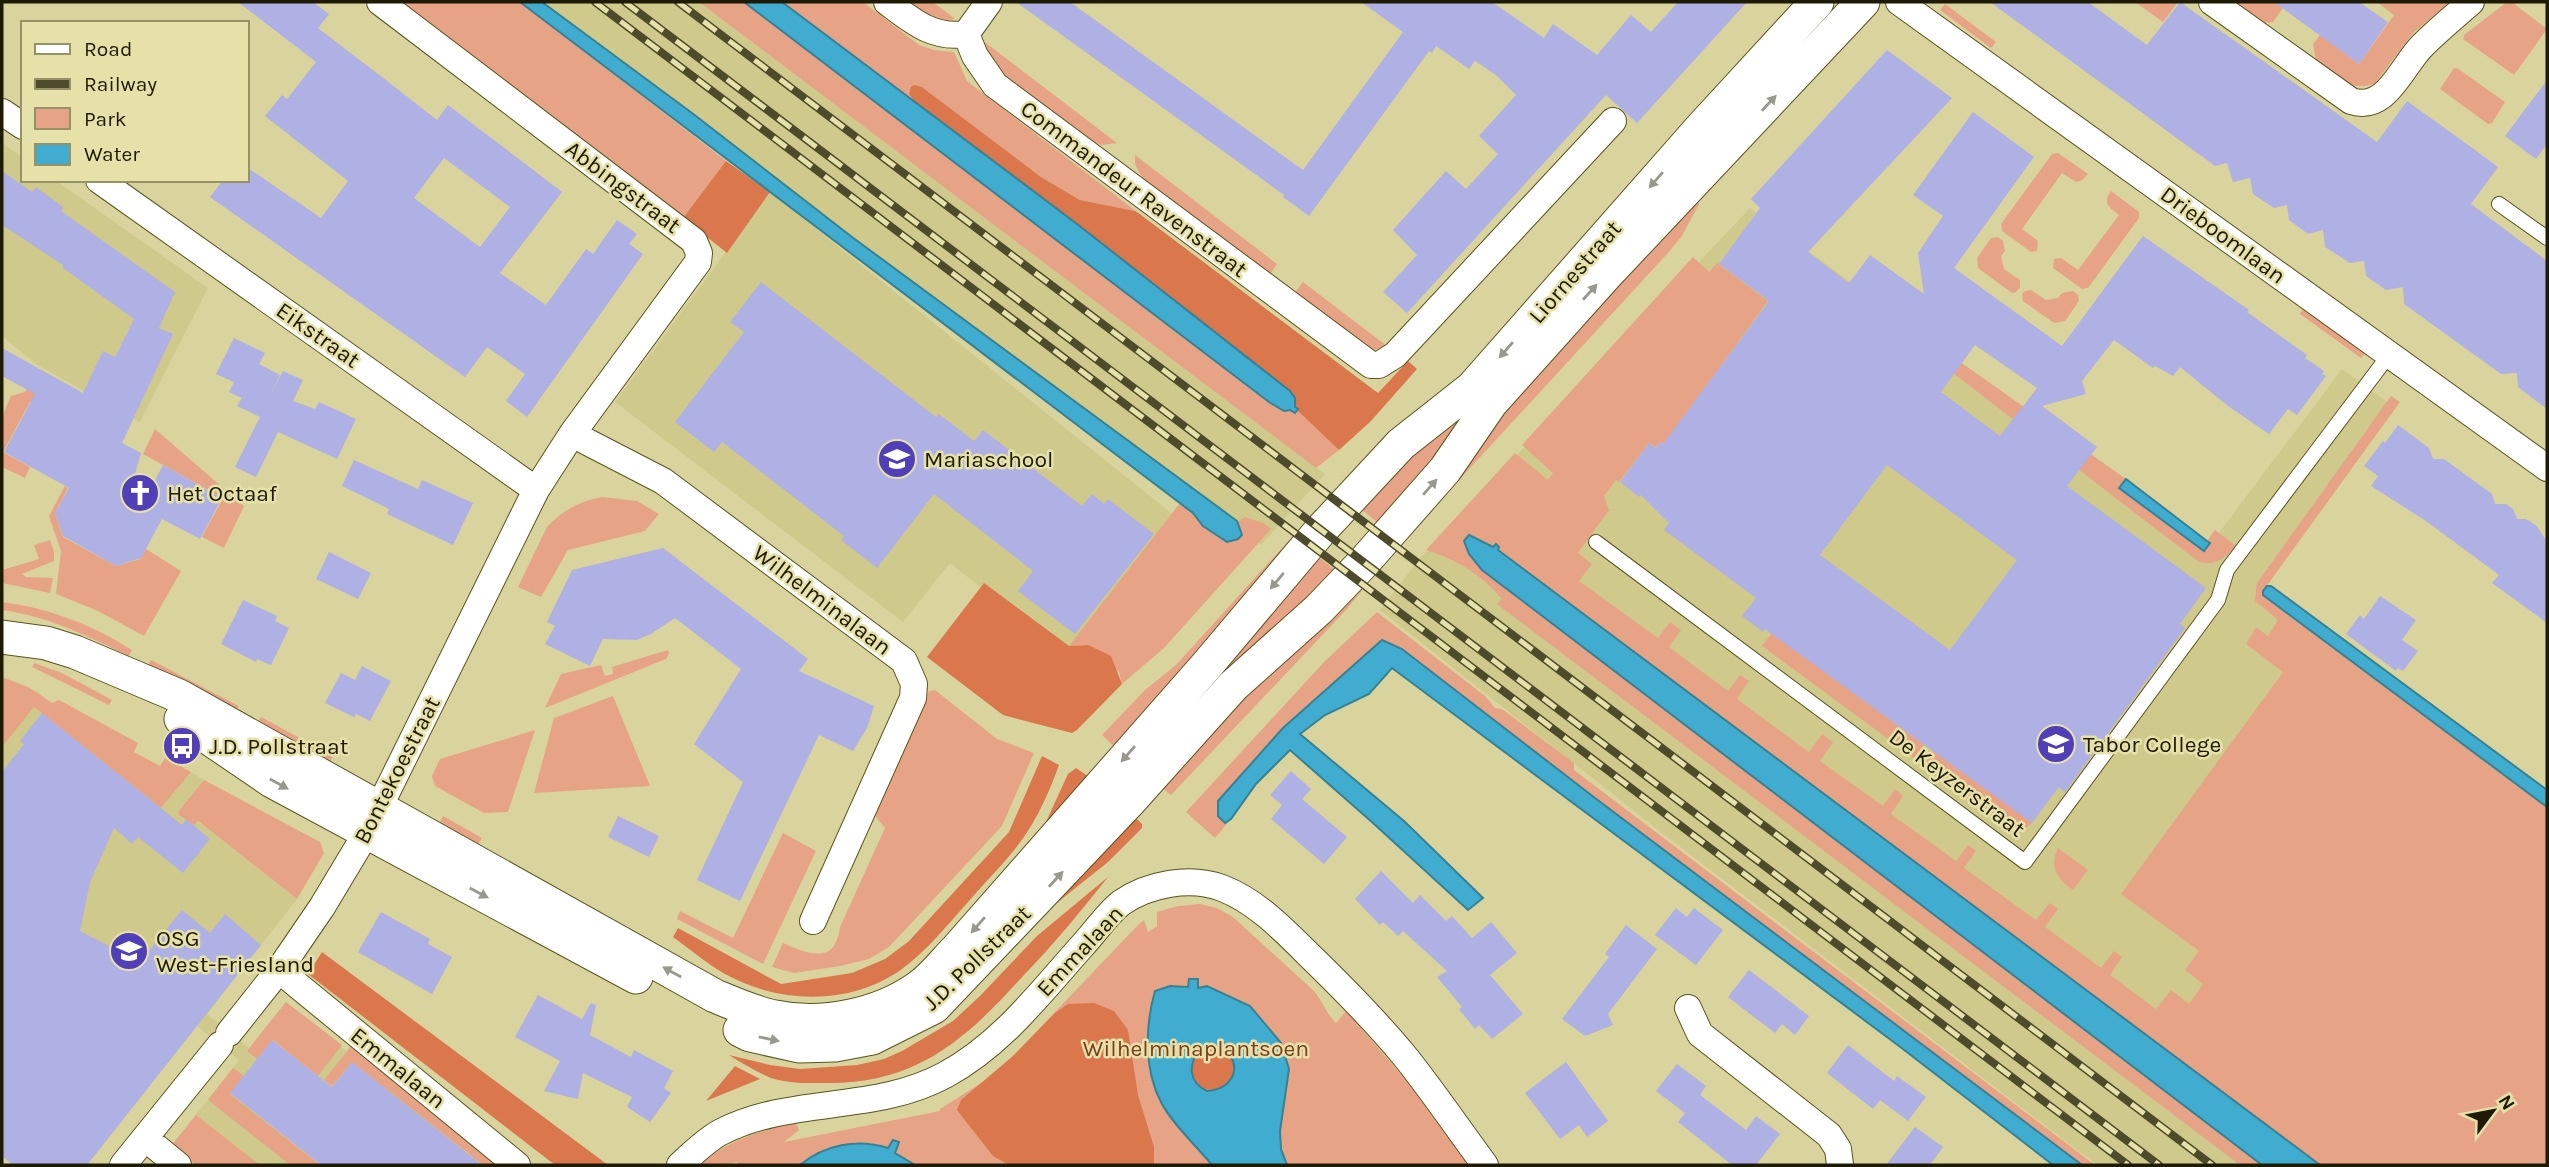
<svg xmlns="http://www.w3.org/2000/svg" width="2549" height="1167" viewBox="0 0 2549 1167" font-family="Karla,sans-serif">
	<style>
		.built { fill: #cfca8b }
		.green { fill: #e7a386 }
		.forest { fill: #db774c }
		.water { fill: #40add0; stroke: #368193; stroke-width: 2; fill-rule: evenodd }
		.building { fill: #afb0e3; fill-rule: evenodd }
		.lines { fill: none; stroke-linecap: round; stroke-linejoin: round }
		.service-casing { stroke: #59541f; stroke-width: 16 }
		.minor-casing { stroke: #59541f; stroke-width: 28 }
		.tertiary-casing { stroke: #59541f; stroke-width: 35 }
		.service { stroke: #fff; stroke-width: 14 }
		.minor { stroke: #fff; stroke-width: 26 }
		.tertiary { stroke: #fff; stroke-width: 33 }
		.rail-casing { stroke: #4e4b2d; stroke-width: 8 }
		.rail { stroke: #e6e1a9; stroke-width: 5; stroke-dasharray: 16; stroke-linecap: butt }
		.oneway { fill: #99988e }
		.labels { text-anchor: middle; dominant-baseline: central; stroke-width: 5; stroke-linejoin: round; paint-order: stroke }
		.street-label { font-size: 23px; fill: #1d1a05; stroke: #e6e1a9 }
		.poi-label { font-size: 23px; fill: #1d1a05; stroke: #e6e1a9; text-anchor: start }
		.park-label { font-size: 23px; fill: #7e3c1f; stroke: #e6e1a9 }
	</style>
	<rect width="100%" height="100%" fill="#d9d49d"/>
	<!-- built -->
	<path class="built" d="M539,2H699L1325,474L1261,545L896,273Z
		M2,143L23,158V180H55L208,288L140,422L37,365L2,336Z
		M770,192L1175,516L1064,654L950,563L903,622L615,402Z
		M1750,208L2209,546L2342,369L2394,407L2264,585L2341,641L2547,1165H2097L1662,833L1380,610L1421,557Z
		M2,677L38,692L161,808L191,772L204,780L178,813L184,817L197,821L297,899L207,1014L249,1048L286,1002L486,1165H196L171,1146L239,1060L197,1026L87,1165H37L2,1137V1021L7,1014L2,1010Z"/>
	<!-- green -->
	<path class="green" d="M399,2H520L726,161L683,218Z
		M699,2H744L1269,402L1295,412L1299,409L1339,450L1316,468Z
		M782,2H863L919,45L934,50L954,52L967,81L1141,215L1135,211L1080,200L1041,177L922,87L909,94L914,101Z
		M909,2H933L955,19C935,23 924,13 909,2Z
		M2135,2H2178L2163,22Z
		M2235,2H2274L2283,8L2273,22L2265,23Z
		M2377,2H2450L2413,33L2375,83C2350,94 2336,75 2316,60L2313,44L2320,35L2359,64L2394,15Z
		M2507,2L2513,3L2547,29L2514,75L2463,39L2464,35Z
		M1945,4L1996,42L1991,48L1940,10Z
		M982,40L1117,143L1101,145L1088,139L993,67Z
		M2454,68H2457L2505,102L2492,123L2488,124L2440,89Z
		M2058,153L2088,174L2082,180L2076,182L2062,173L2022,229L2038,241L2037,251L2031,252L2002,231L2001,224L2052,154Z
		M1135,155L1277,264L1269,276L1144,181L1135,164Z
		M2111,191L2139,212V218L2088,288L2082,289L2053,268L2054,259L2061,258L2078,270L2119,215C2109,207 2102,203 2111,191Z
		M1697,201L1699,204L1682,236L1667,254L1402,542L1498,407Z
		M1998,237L2003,241L2005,251L2001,256L2004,269L2020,280V287L2016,292L2012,293L1978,268L1977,258L1991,238Z
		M1693,257L1709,272L1717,263L1768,301L1664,444L1660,442L1656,447L1649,443L1619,482L1616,480L1604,496L1609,510L1578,553L1592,564L1579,581L1658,638L1670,622L1681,630L1669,647L1728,691L1740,675L1749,681L1737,699L1809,752L1822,734L1833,742L1820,761L1883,806L1895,789L1903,796L1891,814L1956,861L1968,845L1976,851L1964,868L2036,920L2050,903L2058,909L2045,927L2101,968L2114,951L2122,957L2110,975L2156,1009L2171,990L2189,1004L2203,984L2185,970L2199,951L2121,894L2283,672L2246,644L2256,627L2268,636L2278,620L2255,601L2257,583L2391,396L2400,402L2263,591L2264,595L2547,807V1165H2320L1497,550L1496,545L1494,547L1472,536L1482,570L2262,1165H2240L1497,604L1502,599C1480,573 1457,560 1426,550L1515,453L1548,480L1553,473L1522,445Z
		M1303,282L1387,346L1374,350L1363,347L1293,295Z
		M2031,290L2046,300L2058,298L2062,293L2073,291L2078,295L2079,301L2065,321L2054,323L2023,301L2022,294L2025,291Z
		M2304,307L2366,352L2361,358L2300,314Z
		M1922,335L2126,479L2120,488L2210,544L2207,541L2215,530L2236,546C2225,558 2216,566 2199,562L1915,344Z
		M29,385L44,393L30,402L3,452L30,467L25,478L2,467V417L11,396L25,392Z
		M1495,385L1383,527L1356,505L1375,484Z
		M155,429L244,506L224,548L202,537L223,498L143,454Z
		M65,486L68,488L55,513L63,537L116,566L140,559L146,549L181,571L144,636L98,611L56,594L61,551L49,516Z
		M602,497L637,501L659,514L645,531L568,550L541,597L518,587L547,527C563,510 580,501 602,497Z
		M1180,503L1193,513L1203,526L1242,535L1237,522L1245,517L1263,523L1271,529L1164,648L1122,684L1119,672L1088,645L1069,646Z
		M1292,537L1298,542L1119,751L1102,735L1145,690L1176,665Z
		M50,540L54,552V561L22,574L26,577L53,578L50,593L2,583V570L39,559L34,545Z
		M1312,552L1340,574L1144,772Z
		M1355,585L1362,590L1347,609L1171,795L1156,783Z
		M2,602C49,608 93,625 132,650L129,656C87,636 48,616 2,610Z
		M1377,612L1485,696L1495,708L1502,709L1574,763V770L2095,1165H2082L1595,798L1402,649L1382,640L1283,728L1219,801L1225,823L1231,819L1215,838L1186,812L1324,662Z
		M1772,633L1924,745L1914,758L1762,646Z
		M668,650L669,653L666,659L545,708L561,674L601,665L605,676L613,674L612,667Z
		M151,660L239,706L234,714L147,666Z
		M34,663L62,673L112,700L109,705L32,667Z
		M2,677L28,687L52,703L59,700L138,743L134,752L160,766L165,758L191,772L161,808L34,707L2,747Z
		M935,690L997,739L1034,753L1002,826L889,947L869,959L840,966L794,973L772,967L783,943C797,949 825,963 835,944C838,939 839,932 840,927L885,828L873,813L872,807L929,691Z
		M613,696L650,786L534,793L554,718Z
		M261,717L333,756L326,769L255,726Z
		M535,730L508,812L484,813L435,786L432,776L440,759Z
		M1933,751L2032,822C2027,830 2020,831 2012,831L1924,766Z
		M204,780L320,842L324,853L297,899L198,821L194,825L179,815L178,812Z
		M443,816L482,838L474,851L436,830Z
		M783,833L816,851L763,964L677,919L680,911L733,938Z
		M2058,848L2088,870L2073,890C2057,879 2049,867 2058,848Z
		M1200,904L1217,908L1233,917L1314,991C1323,1002 1326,1013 1336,1023L1346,1011L1411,1086L1468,1165H735L738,1162L725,1165H697C728,1142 759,1130 796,1123L799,1130L784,1142L940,1111V1109L989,1078L1013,1056L1138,925L1144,920L1148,932L1157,926V912L1178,906Z
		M286,1002L342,1045L318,1076L273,1040L257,1059L247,1051Z
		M352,1045L503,1165H483L352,1062L332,1086L324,1080Z
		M233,1068L244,1076L230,1094L320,1165H290L208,1100Z
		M196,1115L260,1165H196L171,1146Z"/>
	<!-- forest -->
	<path class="forest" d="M914,85L922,87L1041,177L1080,200L1135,211L1141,215L1378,393L1408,361L1417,369L1370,422L1339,450L1294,407L1290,391L1077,224L914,101L909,94L911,87Z
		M726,161L770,192L727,253L683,218Z
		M984,583L1069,646L1088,645L1111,656L1122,684L1077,730L1072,733L1003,715L927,657Z
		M1042,756L1059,765C1050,790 1038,818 1021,841C1006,862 986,881 969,901C948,924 928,950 902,969C851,1006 779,1004 725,974C707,964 690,949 673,937L678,928L781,984L852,973L885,959L909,941L1009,832Z
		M1076,768L1092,779L1045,824L1068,774Z
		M1129,812L1142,824V828L1108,862L1053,906Z
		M1108,877C1081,911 1054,944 1024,975C968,1037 919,1083 830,1083C810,1083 790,1084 771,1078C756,1072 742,1063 729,1055L770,1065L800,1069L857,1065L884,1059L902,1051L953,1021L980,996L1037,936Z
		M322,952L608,1165H555L308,974Z
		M1094,1003L1114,1011L1128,1030L1138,1095L1154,1147V1165H1009L993,1156L957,1110L961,1100L1013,1056L1055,1013L1068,1004Z
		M1190 1068a22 22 0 1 1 44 0a22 22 0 1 1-44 0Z
		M735,1066L760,1079L706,1101Z"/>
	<!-- water -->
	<path class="water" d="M520,2H542L692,113L852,237L1237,521L1242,535L1238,539L1227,542L1203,526L1193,513Z
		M744,2H782L1077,224L1290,391L1295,398V407L1298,409L1295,413L1290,410L1284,411L1269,402Z
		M2126,479L2207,541L2210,543L2204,551L2119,488Z
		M1469,535L1493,547L1496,544L1499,547L1498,550L2320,1165H2262L1482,570L1469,554L1464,541Z
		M2267,586H2271L2547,790V807L2263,595V591Z
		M1382,640L1402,649L1595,798L2082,1165H2053L1899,1046L1392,668L1369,694L1325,715L1300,734L1404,821L1483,898L1468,910L1373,823L1290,750L1256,784L1231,819L1225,823L1218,816V801L1283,728Z
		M1189,979H1198V988L1207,986L1250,1006L1281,1043L1289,1069L1280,1131L1281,1149L1287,1165H1212C1198,1148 1170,1121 1161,1102C1144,1070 1145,1026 1155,991L1170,986L1188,987ZM1215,1046C1245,1055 1238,1090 1207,1091C1188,1082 1188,1064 1200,1049Z
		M893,1140L899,1142L895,1153L915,1165H800C824,1145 857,1138 888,1148Z"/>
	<!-- building -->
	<path class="building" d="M238,2H313L329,14L318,28L400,91L437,120L448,105L562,192L500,273L546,305L586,249L593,254L617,220L637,234L629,244L643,254L527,417L506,401L525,374L487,347L465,377L210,197L223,180H247L248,168L321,218L348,181L265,116L282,95L287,99L316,62ZM444,158L510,207L480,247L414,198Z
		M1016,2H1070L1303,170L1403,32L1361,2H1492L1544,38L1553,24L1597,55L1631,15L1651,32L1678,2H1747L1637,123L1606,95L1407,313L1383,292L1417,255L1393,230L1446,171L1466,189L1498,154L1479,136L1516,95L1496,75L1475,61L1469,69L1436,46L1432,53L1429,51L1309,216L1283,197L1284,195Z
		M1990,2H2088L2147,45L2180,2L2377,142L2407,101L2475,150L2498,167L2471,204L2547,261V409L2518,387L2517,373L2501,374L2404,304L2403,287L2386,290L2366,276L2364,261L2350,263L2325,247L2323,230L2308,234L2289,220L2287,205L2274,208L2253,194L2250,178L2233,182L2227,163L2215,166Z
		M2274,2H2359L2388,22L2359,64Z
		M1887,50L1952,98L1808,252L1849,283L1870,255L1924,294L1918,253L1943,216L1913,195L1973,112L2034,157L1954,268L2062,346L2143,236L2249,310L2247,312L2307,355L2305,358L2324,371L2322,374L2326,376L2297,415L2288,409L2269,434L2228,406L2180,367L2173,376L2155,366L2153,368L2114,340L2082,381L2086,394L2042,406L2097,447L2067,486L2206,588L2180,624L2185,628L2065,792L2059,787L2032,823L1765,629L1763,632L1742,616L1756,598L1664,530L1669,523L1641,495L1639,497L1620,482L1649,443L1656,448L1660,442L1663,444L1769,301L1719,264L1760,208L1751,199ZM1975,345L2037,388L2000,436L1941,392ZM1887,465L2017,560L1950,650L1820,555Z
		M2547,80V144L2536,159L2505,136Z
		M2,171L32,192L36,187L63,207L61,211L175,292L159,328L173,334L122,443L141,453L126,505L140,510L163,465L222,498L200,539L162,519L141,558L116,566L63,536L55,513L69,488L4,452L35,394L2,376V348L83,393L103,351L115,357L134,319L63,268V265L2,225Z
		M761,282L936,417L939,414L974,441L983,430L1082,506L1092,494L1104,504L1108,499L1154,534L1075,634L1018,591L1033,571L934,494L877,568L841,540L844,536L722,442L714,452L675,422L744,332L730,322Z
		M234,338L265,353L259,364L280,375L271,394L283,371L303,380L293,401L315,409L319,402L356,419L337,459L278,432L256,477L235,467L260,417L237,406L242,398L229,392L234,382L216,374Z
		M2398,425L2429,448L2433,459H2444L2492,494L2495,504H2506L2513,509L2517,519H2526L2537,526L2547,542V623L2492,583L2499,575L2426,521L2371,486L2378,476L2364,466L2383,441L2385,443Z
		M354,460L418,489L422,480L473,503L453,545L387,514L389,509L342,486Z
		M663,548L808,659L799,671L874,706L867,728L853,751L819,735L740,901L697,880L743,782L694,744L741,669L675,618L651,634L637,640L603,639L590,666L545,644L555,626L547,622L572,570Z
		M329,552L371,573L358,599L316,579Z
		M2380,596L2416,620L2402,640L2418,651L2403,671L2398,668L2396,671L2346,634L2360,615L2364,619Z
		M243,600L277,616L275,621L289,628L271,665L257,659L256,662L221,644Z
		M362,666L391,681L370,721L356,714L354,717L325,703L341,673L355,680Z
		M42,713L182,825L186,819L210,839L183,873L138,837L132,844L114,828L90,882L80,931L140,962L182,910L210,933L225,914L261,945L87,1165H13L2,1156V772L24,744L20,741Z
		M1291,771L1311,789L1302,799L1347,837L1324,864L1271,819L1282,805L1270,795Z
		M618,816L659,836L649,857L608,837Z
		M1381,871L1413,903L1420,895L1446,921L1452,916L1472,938L1491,922L1517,953L1490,975L1523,1014L1492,1039L1479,1025L1475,1029L1459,1009L1462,1007L1437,977L1447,971L1403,931L1398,936L1383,922L1380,925L1355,899Z
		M1676,908L1687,917L1694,908L1723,930L1696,965L1655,935Z
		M381,912L430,939L428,944L452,957L432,994L358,952Z
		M1626,925L1657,949L1608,1014L1613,1025L1585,1036L1562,1019L1609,957L1605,954Z
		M1749,970L1809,1016L1795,1035L1782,1024L1775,1033L1728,997Z
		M538,995L582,1019L591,1003L596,1005L590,1035L631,1057L634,1050L673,1071L664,1088L671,1093L650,1122L627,1107L632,1097L583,1073L578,1099L544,1091L560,1061L515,1037Z
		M272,1040L332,1087L352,1062L482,1165H321L230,1093Z
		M1848,1045L1894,1081L1897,1076L1926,1097L1908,1121L1880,1100L1873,1109L1827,1073Z
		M1566,1062L1608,1121L1587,1137L1579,1125L1560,1139L1525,1093Z
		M1677,1064L1706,1086L1700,1095L1746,1130L1756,1116L1780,1134L1756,1165H1732L1678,1122L1685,1113L1656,1091Z
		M1915,1127L1943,1147L1930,1165H1886Z"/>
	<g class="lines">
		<defs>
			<path id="service" d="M2499,204L2547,238
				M1596,542L2025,862L2218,600L2227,570L2389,355"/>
			<path id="minor" d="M887,2C912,21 933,39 966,34L975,56L995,85L1371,365H1379L1395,355L1613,121
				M1899,2L2547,468
				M2212,2L2351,101C2387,113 2402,65 2423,45C2438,30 2455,16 2471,2
				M966,34L989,2
				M2,112L23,126
				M99,180L536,490
				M572,434L663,481L904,661L914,684L913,698L813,921
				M279,970L517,1165
				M1688,1008L1700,1034L1829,1135L1838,1149L1840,1165
				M229,1033L279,970L322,907L367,832L536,490L572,434L698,262L699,253L694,241L380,2
				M145,1138L178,1165
				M123,1165L220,1045
				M680,1165C692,1154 706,1140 721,1132C791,1096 875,1113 945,1075C1001,1045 1040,993 1082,946C1095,932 1107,914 1121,903C1148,884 1190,876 1222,888C1256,901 1284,930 1309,955C1343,988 1377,1022 1407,1059C1434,1093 1459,1130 1485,1165"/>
			<path id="tertiary" d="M2,637L46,643L75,652L179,696L715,996C735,1004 754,1013 775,1017C822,1027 880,1015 919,987C933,977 945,961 957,949L1207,665L1321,530L1401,444L1472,388L1701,128L1817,2
				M181,719L272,781L636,977
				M740,1030L750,1035L799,1046L835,1045L872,1038L934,1007L1128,803L1233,686L1319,609L1364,562L1445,470L1491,403L1605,276L1863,2"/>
		</defs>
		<!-- service casing -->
		<use href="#service" class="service-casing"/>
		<!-- minor casing -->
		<use href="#minor" class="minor-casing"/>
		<!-- tertiary casing -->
		<use href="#tertiary" class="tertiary-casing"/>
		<!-- service -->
		<use href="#service" class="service"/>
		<!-- minor -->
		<use href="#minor" class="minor"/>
		<!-- tertiary -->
		<use href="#tertiary" class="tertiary"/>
		<defs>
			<path id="rail" d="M595,2L2128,1165
				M625,2L2159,1165
				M678,2L2212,1165"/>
		</defs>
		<!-- rail casing -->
		<use href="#rail" class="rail-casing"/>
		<!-- rail -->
		<use href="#rail" class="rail"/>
	</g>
	<!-- one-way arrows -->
	<defs><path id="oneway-solid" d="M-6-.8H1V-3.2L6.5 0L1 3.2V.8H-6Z" transform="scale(1.75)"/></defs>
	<g class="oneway">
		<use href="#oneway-solid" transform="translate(1769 103) rotate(-47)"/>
		<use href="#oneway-solid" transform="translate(1656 180) rotate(131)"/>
		<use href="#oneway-solid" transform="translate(1590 292) rotate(-48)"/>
		<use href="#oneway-solid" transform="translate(1506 350) rotate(131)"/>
		<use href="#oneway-solid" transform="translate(1430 487) rotate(-49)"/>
		<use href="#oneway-solid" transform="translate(1277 581) rotate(130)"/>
		<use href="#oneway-solid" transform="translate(1128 754) rotate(131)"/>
		<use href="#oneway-solid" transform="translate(279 784) rotate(29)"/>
		<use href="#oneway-solid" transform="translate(1056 879) rotate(-47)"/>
		<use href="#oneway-solid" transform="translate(479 893) rotate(28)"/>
		<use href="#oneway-solid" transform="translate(978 925) rotate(131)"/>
		<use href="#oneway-solid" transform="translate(672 972) rotate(-151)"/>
		<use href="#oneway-solid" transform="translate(769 1039) rotate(12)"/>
	</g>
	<!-- icons -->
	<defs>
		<symbol id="school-disc" viewBox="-11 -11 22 22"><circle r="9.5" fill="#513fb7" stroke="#e6e1a9"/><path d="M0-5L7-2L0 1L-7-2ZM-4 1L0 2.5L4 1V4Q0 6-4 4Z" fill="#fff"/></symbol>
		<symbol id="church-disc" viewBox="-11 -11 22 22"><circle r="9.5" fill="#513fb7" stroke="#e6e1a9"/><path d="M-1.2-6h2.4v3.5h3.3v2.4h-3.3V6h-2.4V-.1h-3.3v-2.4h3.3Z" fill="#fff"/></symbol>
		<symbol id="bus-disc" viewBox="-11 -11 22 22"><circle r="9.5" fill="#513fb7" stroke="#e6e1a9"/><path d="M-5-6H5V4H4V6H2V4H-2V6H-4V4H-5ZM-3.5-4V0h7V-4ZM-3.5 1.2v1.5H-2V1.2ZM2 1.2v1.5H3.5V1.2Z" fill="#fff"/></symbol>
	</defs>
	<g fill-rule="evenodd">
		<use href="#school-disc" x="875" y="437" width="44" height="44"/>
		<use href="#church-disc" x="118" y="471" width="44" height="44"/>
		<use href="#school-disc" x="2034" y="722" width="44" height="44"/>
		<use href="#bus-disc" x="160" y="724" width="44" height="44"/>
		<use href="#school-disc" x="107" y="929" width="44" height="44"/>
	</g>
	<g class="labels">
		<!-- street labels -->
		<g class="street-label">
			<text transform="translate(623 187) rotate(37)">Abbingstraat</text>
			<text transform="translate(1134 189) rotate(37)">Commandeur Ravenstraat</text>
			<text transform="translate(2223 235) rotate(36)">Drieboomlaan</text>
			<text transform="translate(1575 272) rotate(-49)">Liornestraat</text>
			<text transform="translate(318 335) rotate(35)">Eikstraat</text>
			<text transform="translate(822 600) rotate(37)">Wilhelminalaan</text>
			<text transform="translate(397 770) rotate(-63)">Bontekoestraat</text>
			<text transform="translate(1957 783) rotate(37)">De Keyzerstraat</text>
			<text transform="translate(1080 951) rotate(-47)">Emmalaan</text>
			<text transform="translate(977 958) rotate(-44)">J.D. Pollstraat</text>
			<text transform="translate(398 1068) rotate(39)">Emmalaan</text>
		</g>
		<!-- poi labels -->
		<g class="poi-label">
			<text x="924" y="459">Mariaschool</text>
			<text x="167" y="493">Het Octaaf</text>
			<text x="2083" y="744">Tabor College</text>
			<text x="209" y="746">J.D. Pollstraat</text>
			<text x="156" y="938">OSG<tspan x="156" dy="26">West-Friesland</tspan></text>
		</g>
		<!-- park labels -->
		<g class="park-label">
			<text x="1196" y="1048">Wilhelminaplantsoen</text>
		</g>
	</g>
	<!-- border -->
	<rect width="2549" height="1167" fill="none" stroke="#1d1a05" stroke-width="7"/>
	<!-- legend -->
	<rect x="21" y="21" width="228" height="161" fill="#e6e1a9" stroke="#969167" stroke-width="2"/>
	<rect x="35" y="44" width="35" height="10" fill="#ffffff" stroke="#969167" stroke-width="2"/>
	<text x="84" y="56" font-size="21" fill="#1d1a05">Road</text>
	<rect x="35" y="79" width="35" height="10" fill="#4e4b2d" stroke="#969167" stroke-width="2"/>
	<text x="84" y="91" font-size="21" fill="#1d1a05">Railway</text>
	<rect x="35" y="108" width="35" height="21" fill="#e7a386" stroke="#969167" stroke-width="2"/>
	<text x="84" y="126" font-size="21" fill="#1d1a05">Park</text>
	<rect x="35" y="144" width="35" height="21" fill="#40add0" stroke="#969167" stroke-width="2"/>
	<text x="84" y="161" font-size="21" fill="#1d1a05">Water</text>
	<!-- north arrow -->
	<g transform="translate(2493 1111) rotate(58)" stroke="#e6e1a9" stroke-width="5" paint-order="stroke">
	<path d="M0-5L12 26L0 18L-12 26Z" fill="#1d1a05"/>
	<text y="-10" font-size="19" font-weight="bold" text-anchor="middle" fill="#1d1a05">N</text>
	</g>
</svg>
